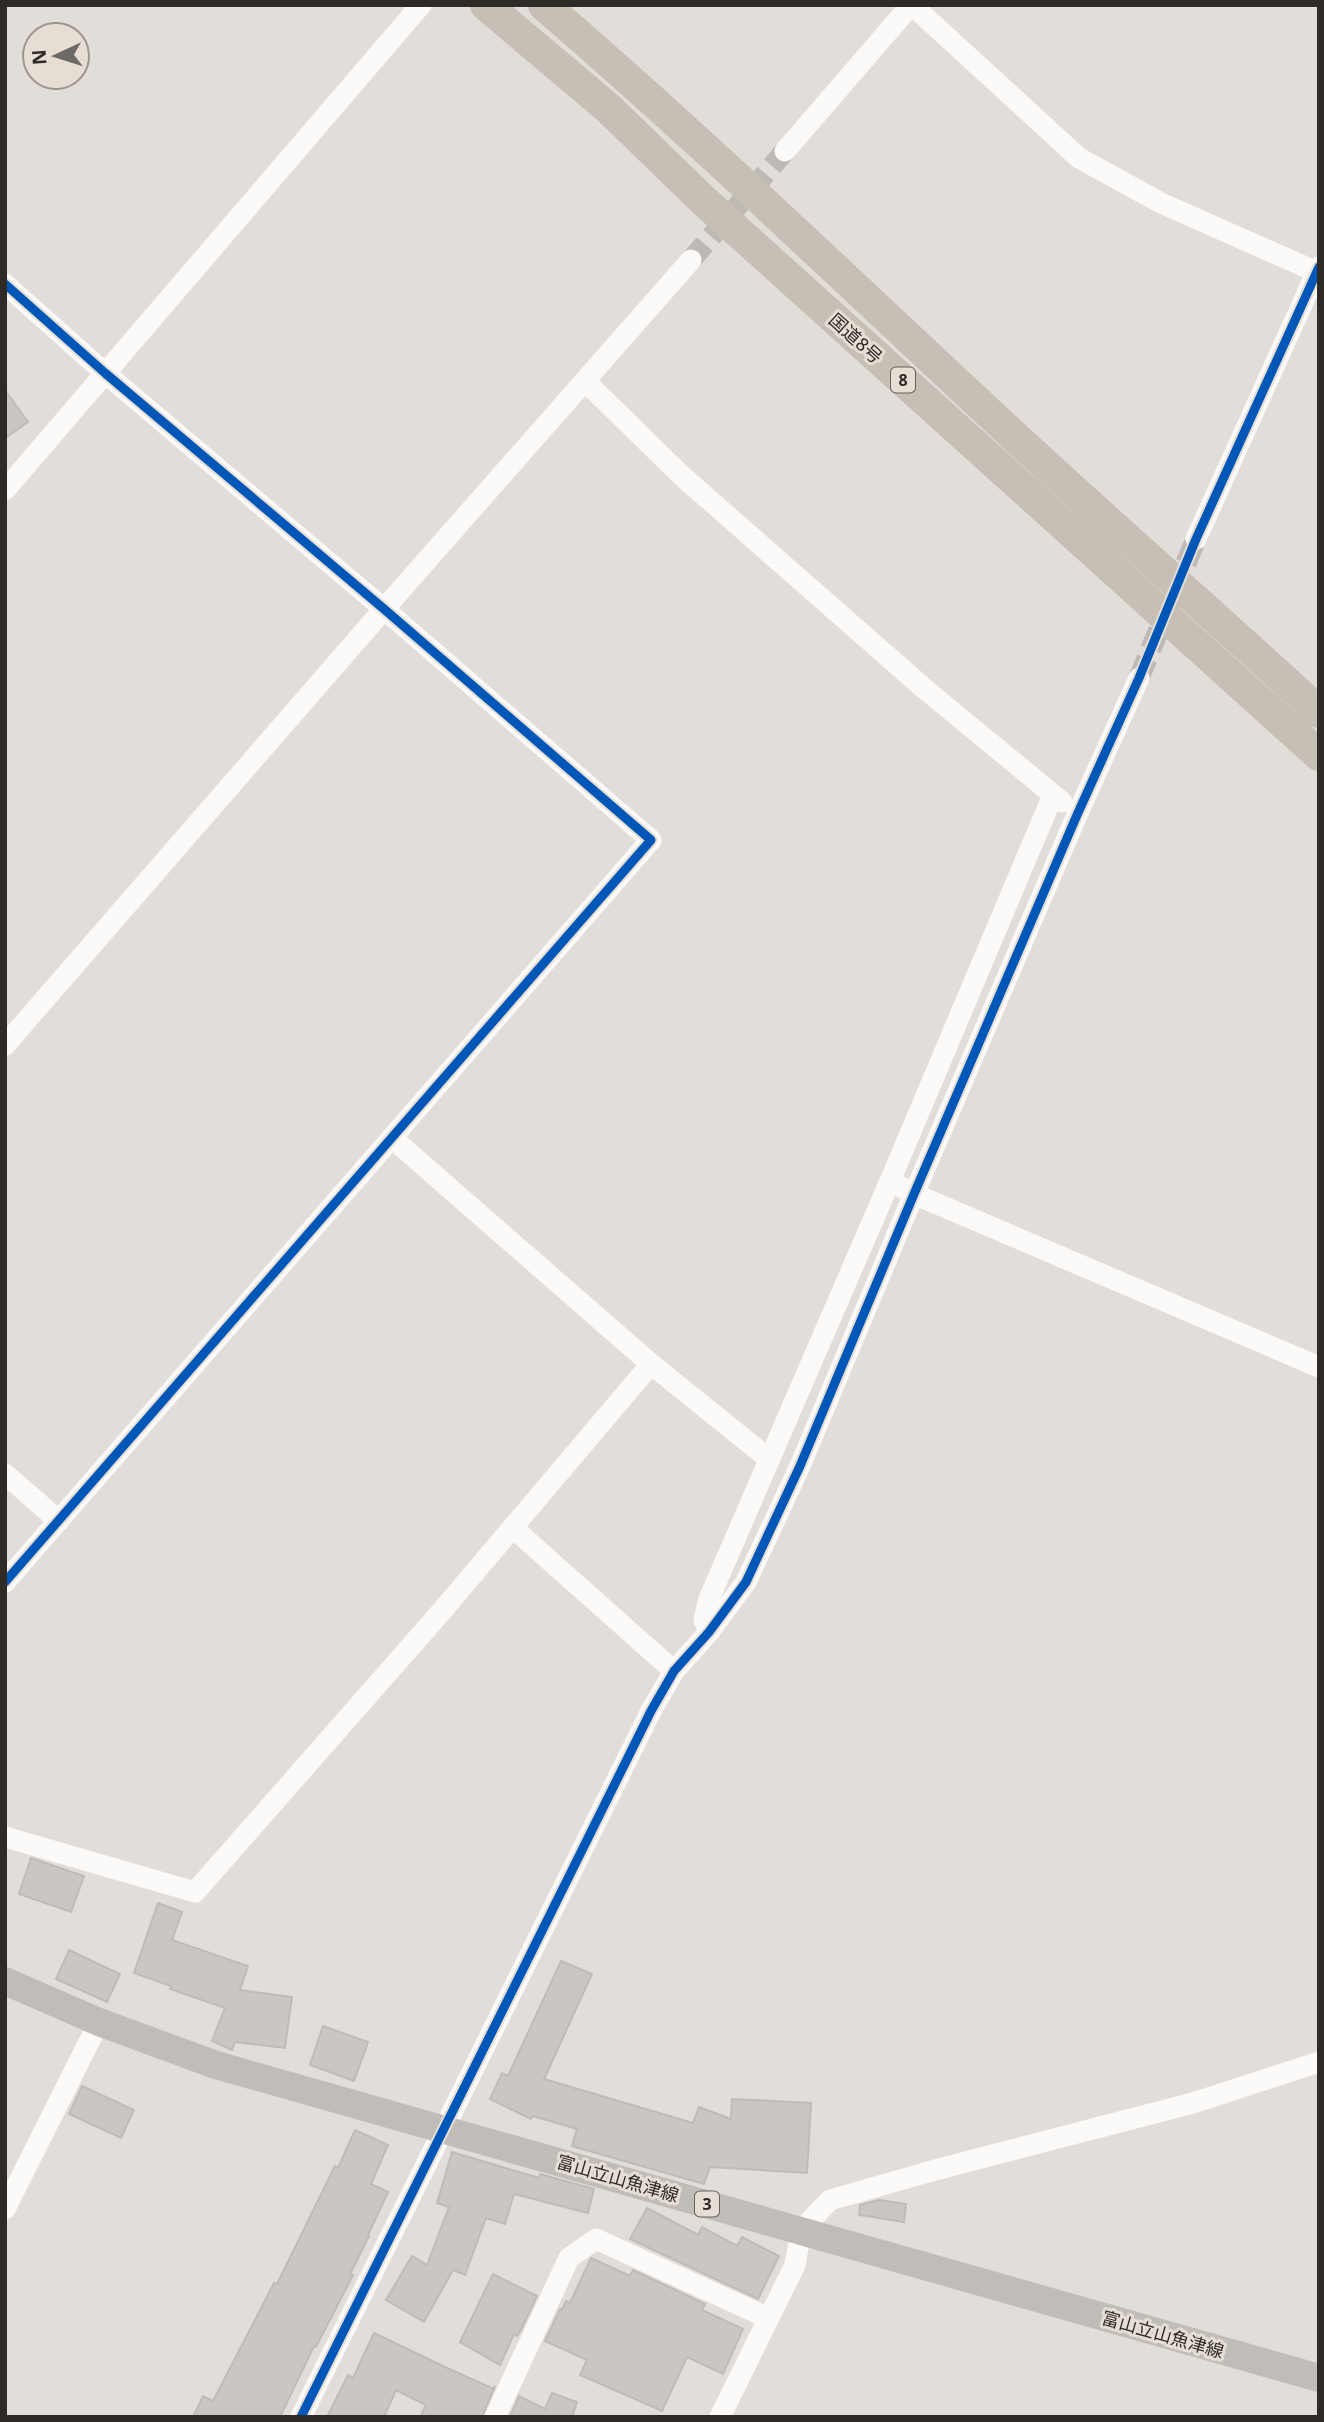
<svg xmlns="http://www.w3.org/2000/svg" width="1324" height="2422" viewBox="0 0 1324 2422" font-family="'Noto Sans','Noto Sans JP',sans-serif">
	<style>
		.building { fill: #cac6c2; stroke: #bfbbb8; stroke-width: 2 }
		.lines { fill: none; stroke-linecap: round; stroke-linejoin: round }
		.minor-tunnel { stroke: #beb9b5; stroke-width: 21; stroke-dasharray: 21 10; stroke-linecap: butt }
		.minor { stroke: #fbfaf9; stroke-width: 21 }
		.major { stroke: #c0bcb7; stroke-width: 28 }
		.highway { stroke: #c5bfb6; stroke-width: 32 }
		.cycleway-casing { stroke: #e6ded4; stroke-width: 13 }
		.cycleway { stroke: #0057b8; stroke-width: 9 }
		.labels { text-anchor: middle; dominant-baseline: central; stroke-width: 6; stroke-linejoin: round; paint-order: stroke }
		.shield { fill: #e6ded4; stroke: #65615b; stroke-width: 2 }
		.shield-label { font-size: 16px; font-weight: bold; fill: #2e2b27 }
		.street-label { font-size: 18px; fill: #2e2b27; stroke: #e6ded4 }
	</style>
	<rect width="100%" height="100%" fill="#e2ddd8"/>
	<!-- building -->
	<path class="building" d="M5,390L28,422L5,438Z
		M31,1858L84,1876L71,1912L19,1894Z
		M158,1903L182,1912L172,1940L248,1966L240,1990L292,1997L285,2048L235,2042L232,2050L212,2041L225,2008L170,1989L171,1986L134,1973Z
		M69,1950L120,1974L107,2002L56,1979Z
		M561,1961L592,1974L544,2079L693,2123L699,2107L731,2119L732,2099L811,2103L807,2173L710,2167L704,2184L572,2146L577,2129L533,2116L531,2119L490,2099L502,2073L508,2076Z
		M323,2026L368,2042L354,2081L310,2065Z
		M82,2086L134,2110L121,2138L69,2114Z
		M355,2130L388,2145L371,2184L388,2192L368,2235L369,2236L350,2274L353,2275L316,2347L314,2346L280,2417H193L203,2396L213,2401L274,2283L277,2284L335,2166L338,2168Z
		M452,2152L539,2178L540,2174L594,2189L588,2213L514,2194L505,2224L486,2218L465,2275L453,2270L424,2322L386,2300L412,2256L427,2265L449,2207L437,2203Z
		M879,2200L906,2204L904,2222L859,2215L860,2205Z
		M647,2208L698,2235L702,2227L737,2246L742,2237L779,2256L758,2299L630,2239Z
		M591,2258L630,2276L633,2270L705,2304L702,2310L743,2329L723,2374L687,2357L662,2411L580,2375L587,2360L545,2341L560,2309L562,2310L566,2301L570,2303Z
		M493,2274L537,2296L521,2330L517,2336L514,2334L500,2365L460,2342Z
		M374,2333L447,2368L494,2389L495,2386L482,2417H420L426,2405L396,2390L384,2417H327L348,2375L353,2378Z
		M552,2393L577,2402L572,2417H510L519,2396L545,2409Z"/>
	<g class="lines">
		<!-- minor-tunnel -->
		<path class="minor-tunnel" d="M691,260L785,151
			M1139,678L1196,539"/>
		<!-- minor -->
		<path class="minor" d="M912,5L1079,158L1161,203L1319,273
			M785,151L911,5
			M5,284L105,373L384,609L651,840L5,1582
			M585,381L682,476L926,690L1062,802
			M5,490L421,5
			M1196,539L1319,267
			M1053,795L890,1181L914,1194L1319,1367
			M5,1045L384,609L691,260
			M392,1138L651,1364L769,1459
			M5,1474L59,1521
			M513,1528L674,1671
			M709,1632L704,1620L709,1599L890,1181
			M5,1837L195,1892L441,1612L651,1364
			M5,2209L99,2022
			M301,2417L651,1711L674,1671L709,1632L746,1582L800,1466L914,1194L1077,815L1139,678
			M495,2417L569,2258L596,2239L768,2318
			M720,2417L795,2265L801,2230L830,2200L935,2170L1193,2103L1319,2062"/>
		<!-- major -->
		<path class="major" d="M5,1981L99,2022L216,2065L1319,2378"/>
		<!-- highway -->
		<path class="highway" d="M486,5L608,108L704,201L1319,755
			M544,5C701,140 849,283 1001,424C1105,521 1214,615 1319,712"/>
		<defs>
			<path id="cycleway" d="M5,284L105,373L384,609L651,840L5,1582
				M301,2417L651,1711L674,1671L709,1632L746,1582L800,1466L914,1194L1077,815L1139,678L1196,539L1319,267"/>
		</defs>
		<!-- cycleway casing -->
		<use href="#cycleway" class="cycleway-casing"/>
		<!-- cycleway -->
		<use href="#cycleway" class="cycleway"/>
	</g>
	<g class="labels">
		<!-- shield labels -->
		<g class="shield">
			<rect x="891" y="367.5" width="24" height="25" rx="5"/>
			<rect x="695" y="2191.5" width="24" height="25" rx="5"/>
		</g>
		<g class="shield-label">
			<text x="903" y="380">8</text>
			<text x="707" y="2204">3</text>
		</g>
		<!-- street labels -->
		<g class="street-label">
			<text transform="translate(856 338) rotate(42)">国道8号</text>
			<text transform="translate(618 2178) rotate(16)">富山立山魚津線</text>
			<text transform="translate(1163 2334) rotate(16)">富山立山魚津線</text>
		</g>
	</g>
	<!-- border -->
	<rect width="1324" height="2422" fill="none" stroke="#2e2b27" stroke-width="14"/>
	<!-- north arrow -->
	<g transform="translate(56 56) rotate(266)"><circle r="33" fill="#e6ded4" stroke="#9c968f" stroke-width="2"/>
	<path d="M0-5L12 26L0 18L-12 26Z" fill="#6d6965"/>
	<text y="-10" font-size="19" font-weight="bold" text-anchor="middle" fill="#2e2b27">N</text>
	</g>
</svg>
